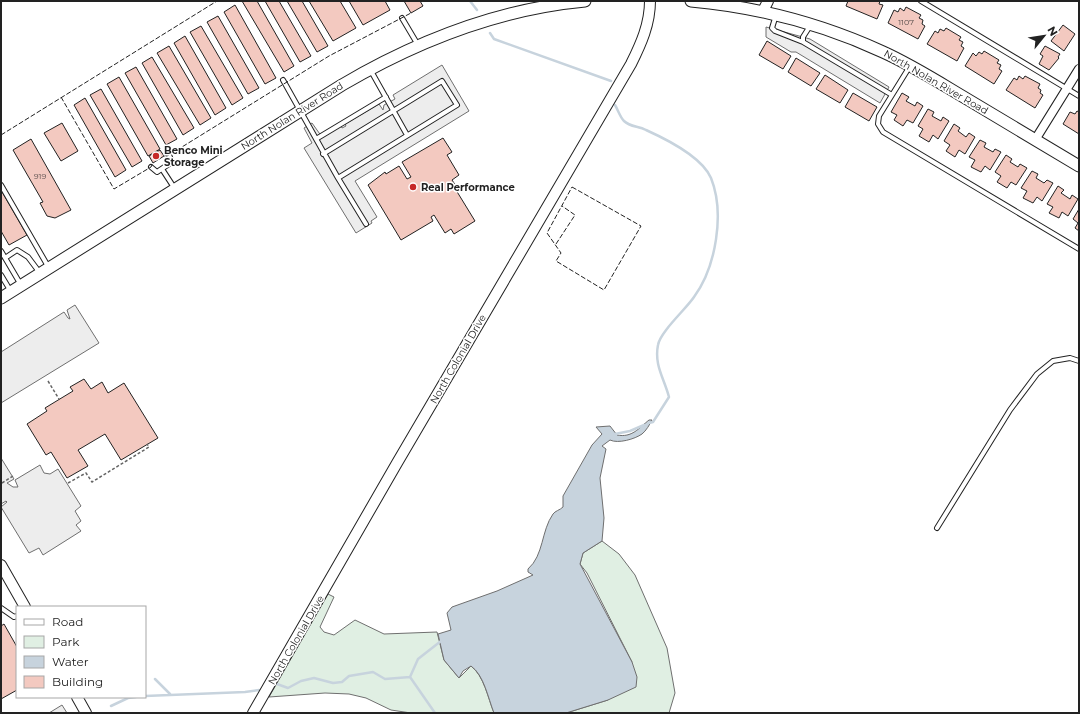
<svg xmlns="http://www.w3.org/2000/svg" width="1080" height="714" viewBox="0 0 1080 714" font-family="Montserrat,sans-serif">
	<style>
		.green { fill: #e0efe3; stroke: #6f6f6f }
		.parking { fill: #ededed; stroke: #6f6f6f }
		.water { fill: #c7d3dd; stroke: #6f6f6f }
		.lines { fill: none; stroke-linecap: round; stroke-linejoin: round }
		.stream { stroke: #c7d3dd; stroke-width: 2.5 }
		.building { fill: #f3c9c0; stroke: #222 }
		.service-casing { stroke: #222; stroke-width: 6 }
		.minor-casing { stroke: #222; stroke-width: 10 }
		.tertiary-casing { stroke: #222; stroke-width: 12 }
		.secondary-casing { stroke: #222; stroke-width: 13 }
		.path { stroke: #646464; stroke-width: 1.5; stroke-dasharray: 3 2; stroke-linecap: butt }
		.service { stroke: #fff; stroke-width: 4 }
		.minor { stroke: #fff; stroke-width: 8 }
		.tertiary { stroke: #fff; stroke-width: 10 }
		.secondary { stroke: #fff; stroke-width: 11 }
		.fence { stroke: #222; stroke-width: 1; stroke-dasharray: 5 2; stroke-linecap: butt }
		.poi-dot { fill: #c62828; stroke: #fff; stroke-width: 1.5 }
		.labels { text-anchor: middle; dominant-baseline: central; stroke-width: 3; stroke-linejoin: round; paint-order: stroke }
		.number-label { font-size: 8px; fill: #564c4a }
		.street-label { font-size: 10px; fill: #222; stroke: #fff }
		.poi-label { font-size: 10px; font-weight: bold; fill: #222; stroke: #fff; text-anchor: start }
	</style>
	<rect width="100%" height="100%" fill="#fff"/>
	<!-- green -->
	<path class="green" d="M602,541L619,554L635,575L667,648L675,693L669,713H566L608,700L632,662L587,573L580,564L583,553Z
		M328,594L334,597L320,627L324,632L334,635L355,620L384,634L437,632L444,660L459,678L471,666C484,676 488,698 494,713H411L391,710L366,698L349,694L325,693L269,697Z"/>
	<!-- parking -->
	<path class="parking" d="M766,27L810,39L889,87L880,103L796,52H791L766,37Z
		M442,65L469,111L355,181L377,217L371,221L372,223L356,233L304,148L312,143L304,128L312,123L322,137L341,126L342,128L346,126L345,124L379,104L383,110L384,105L395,99L393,95Z
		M75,305L99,343L1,403V352L64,312L68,318L70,319L67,310Z
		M1,458L14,479L7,483L13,487H18L15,480L40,465L44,473L50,474L58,469L81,506L75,511L81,521L76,525L81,531L43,555L39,548L29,553L1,507L7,502L6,501L1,504Z
		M62,705L67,713H49Z"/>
	<!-- water -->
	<path class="water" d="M649,420H652C650,424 646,431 642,434C635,439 618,444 610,440L602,446L606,449L600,478L604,518L602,541L583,553L580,564L632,662L637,677L636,687L608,700L566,713H494C488,698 484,675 471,666L463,671L459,678L444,660L438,634L451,630L447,613L452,607L497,591L533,575L528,572V569C544,555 541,531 553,514C555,511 560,510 563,507V496L592,445L602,434L596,427L610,426L617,435C632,438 639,428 649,420Z"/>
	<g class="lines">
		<!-- stream -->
		<path class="stream" d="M470,1L477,10
			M490,33L494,39L611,81
			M615,105C618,110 620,117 624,121C630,127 638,126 646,130C666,139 702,157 711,178C725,213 716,267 694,297C686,309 660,332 658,345C654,365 664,378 669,397L653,422L649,423
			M615,434L630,431L644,425
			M410,677L418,659L441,641
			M155,679L170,694
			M277,684L288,688L301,681L314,678L333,683L342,682L349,676L373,672L385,679L410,677L435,713
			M145,696L245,692L259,690
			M111,706L128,698L136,697"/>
	</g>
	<!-- building -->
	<path class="building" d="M242,1H257L294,66L284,72Z
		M265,1H279L311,56L300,62Z
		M287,1H302L328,46L317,52Z
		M309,1H340L356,28L333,41Z
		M349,1H385L390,10L363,25Z
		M404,1H420L423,6L411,13Z
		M848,1H880L879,4L883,5L877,19L846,6Z
		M235,5L276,78L265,84L224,12Z
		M906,7L921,15L919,18L923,20L922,24L925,26L918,39L888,23L894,10L898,12L900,8L904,11Z
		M218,16L259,88L248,94L207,22Z
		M1063,25L1075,34L1064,51L1051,41Z
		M201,26L243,98L232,105L190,32Z
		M946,28L961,37L959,40L963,42L961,46L964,48L957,61L927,44L935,31L938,33L940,29L944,31Z
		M185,36L226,108L215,115L174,43Z
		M767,41L791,56L783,69L759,55Z
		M169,46L211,118L200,125L157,53Z
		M1045,46L1060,54L1058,57L1059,58L1049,70L1039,64L1043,56L1040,54Z
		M984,51L999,60L997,63L1001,65L999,69L1002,71L994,84L965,66L973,53L976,56L979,52L982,54Z
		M152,57L194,128L183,135L142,63Z
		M796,58L820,73L811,86L788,72Z
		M136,67L177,139L166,145L125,73Z
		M825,75L848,90L840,103L816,89Z
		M1019,76L1023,79L1025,76L1040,84L1038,88L1041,90L1040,93L1043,95L1035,108L1006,90L1014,78L1017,80Z
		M119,77L160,149L148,156L107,84Z
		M101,89L142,161L132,167L90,95Z
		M853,93L877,107L869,121L845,107Z
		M902,93L909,97L906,101L915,106L917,102L923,106L913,123L907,120L903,126L894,120L897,115L891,112Z
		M85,98L126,170L115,177L74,105Z
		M928,109L934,112L932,116L941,121L943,117L949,121L938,139L933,135L929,142L919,136L923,129L918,126Z
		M1077,111L1079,112V134L1063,124L1070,112L1075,114Z
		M62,123L78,151L61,161L44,133Z
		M954,124L960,128L958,131L966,137L969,133L975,137L965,154L959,150L955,157L946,151L950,145L944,141Z
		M443,138L452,152L447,155L459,175L452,180L458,189L456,190L475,221L454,234L451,229L445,233L434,215L431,217L433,221L401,240L368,185L385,172L386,174L399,166L407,179L411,177L402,162Z
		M31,139L71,210L55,218L47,216L40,203L43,202L13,150Z
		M980,140L986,143L984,147L993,152L995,149L1001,152L990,170L985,166L981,172L971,167L975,160L969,157Z
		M160,150L164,156L153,163L149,156Z
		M1006,155L1012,159L1010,162L1018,167L1020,164L1027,168L1016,185L1011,182L1007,188L997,182L1001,176L995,172Z
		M1032,171L1038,174L1036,178L1044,183L1047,180L1053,183L1042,201L1037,197L1033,203L1023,198L1027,191L1021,188Z
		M1058,186L1064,190L1061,193L1070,199L1072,195L1078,199L1068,216L1062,212L1059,218L1049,213L1053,207L1047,204Z
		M1,190L27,235L9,245L1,231Z
		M1079,209V231L1075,228L1078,223L1073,219Z
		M84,379L91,389L102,382L108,393L124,383L158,438L121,460L105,434L78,450L88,466L67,478L51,452L46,455L27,424L47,411L45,408L73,391L70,387Z
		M4,624L17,647V690L1,699V626Z"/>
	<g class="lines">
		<defs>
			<path id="service" d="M921,1L1079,96
				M776,15L772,28L775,31L803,42
				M402,18L418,45
				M810,26L803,37V42L892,95
				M910,66L879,116L878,124L883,132L1079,249
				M371,71L407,135
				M283,80L338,178L457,105L442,81L323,154
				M316,139L386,97
				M151,167L157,172L172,162L169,155
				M162,169L175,189
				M338,178L366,224
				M1,185L49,268
				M1,251L21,285
				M5,258L17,250L28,257L40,273
				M1,275L10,290
				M937,528L1010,410L1037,374L1053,361L1070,358L1079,361
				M1,608L14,617L17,616"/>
			<path id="minor" d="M1035,140L1079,69"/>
			<path id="tertiary" d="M763,11L768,1
				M1,565L25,607
				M77,697L86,713
				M253,713L397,463L631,64C641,44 650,24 650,1"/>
			<path id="secondary" d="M691,1C758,7 822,24 883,52C912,65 940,83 967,99C1005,122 1042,144 1079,166
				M1,298L342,85C417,41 499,9 585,1"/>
		</defs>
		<!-- service casing -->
		<use href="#service" class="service-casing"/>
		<!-- minor casing -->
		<use href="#minor" class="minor-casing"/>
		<!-- tertiary casing -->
		<use href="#tertiary" class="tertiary-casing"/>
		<!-- secondary casing -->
		<use href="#secondary" class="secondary-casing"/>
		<!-- path -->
		<path class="path" d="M48,381L59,399
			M2,483L13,476
			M68,483L86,473L92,482L149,447L147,444"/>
		<!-- service -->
		<use href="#service" class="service"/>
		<!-- minor -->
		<use href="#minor" class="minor"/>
		<!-- tertiary -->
		<use href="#tertiary" class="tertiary"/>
		<!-- secondary -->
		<use href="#secondary" class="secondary"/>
		<!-- fence -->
		<path class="fence" d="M61,97L114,189L151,167L153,163
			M1,135L217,1
			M164,156L169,155L329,56L411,13
			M572,187L641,226L604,290L556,261L561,253L547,233Z
			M556,244L575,215L562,206"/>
	</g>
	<!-- markers -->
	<g class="poi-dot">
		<circle cx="156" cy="156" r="4"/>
		<circle cx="413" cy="187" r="4"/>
	</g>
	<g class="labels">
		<!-- number labels -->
		<g class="number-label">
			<text x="906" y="22">1107</text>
			<text x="40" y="176">919</text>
		</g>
		<!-- street labels -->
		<g class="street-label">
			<text transform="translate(936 82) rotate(30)">North Nolan River Road</text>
			<text transform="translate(292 116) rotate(-32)">North Nolan River Road</text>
			<text transform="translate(458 359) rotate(-60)">North Colonial Drive</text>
			<text transform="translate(296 640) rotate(-60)">North Colonial Drive</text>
		</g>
		<!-- poi labels -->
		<g class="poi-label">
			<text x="164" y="150">Benco Mini<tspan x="164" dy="12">Storage</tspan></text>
			<text x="421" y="187">Real Performance</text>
		</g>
	</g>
	<!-- border -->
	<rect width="1080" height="714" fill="none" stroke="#222222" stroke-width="4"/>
	<!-- legend -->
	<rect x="16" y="606" width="130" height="92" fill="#ffffff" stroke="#a7a7a7"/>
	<rect x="24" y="619" width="20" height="6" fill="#ffffff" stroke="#a7a7a7"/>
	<text x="52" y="626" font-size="12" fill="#222222">Road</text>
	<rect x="24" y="636" width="20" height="12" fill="#e0efe3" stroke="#a7a7a7"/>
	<text x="52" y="646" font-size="12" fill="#222222">Park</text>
	<rect x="24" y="656" width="20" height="12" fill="#c7d3dd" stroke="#a7a7a7"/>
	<text x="52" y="666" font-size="12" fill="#222222">Water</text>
	<rect x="24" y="676" width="20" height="12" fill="#f3c9c0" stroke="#a7a7a7"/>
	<text x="52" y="686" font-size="12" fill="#222222">Building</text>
	<!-- north arrow -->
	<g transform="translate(1044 36) rotate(60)" stroke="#ffffff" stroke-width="3" paint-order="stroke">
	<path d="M0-3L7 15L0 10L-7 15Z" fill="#222222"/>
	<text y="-6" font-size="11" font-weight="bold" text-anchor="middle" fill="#222222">N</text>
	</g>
</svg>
